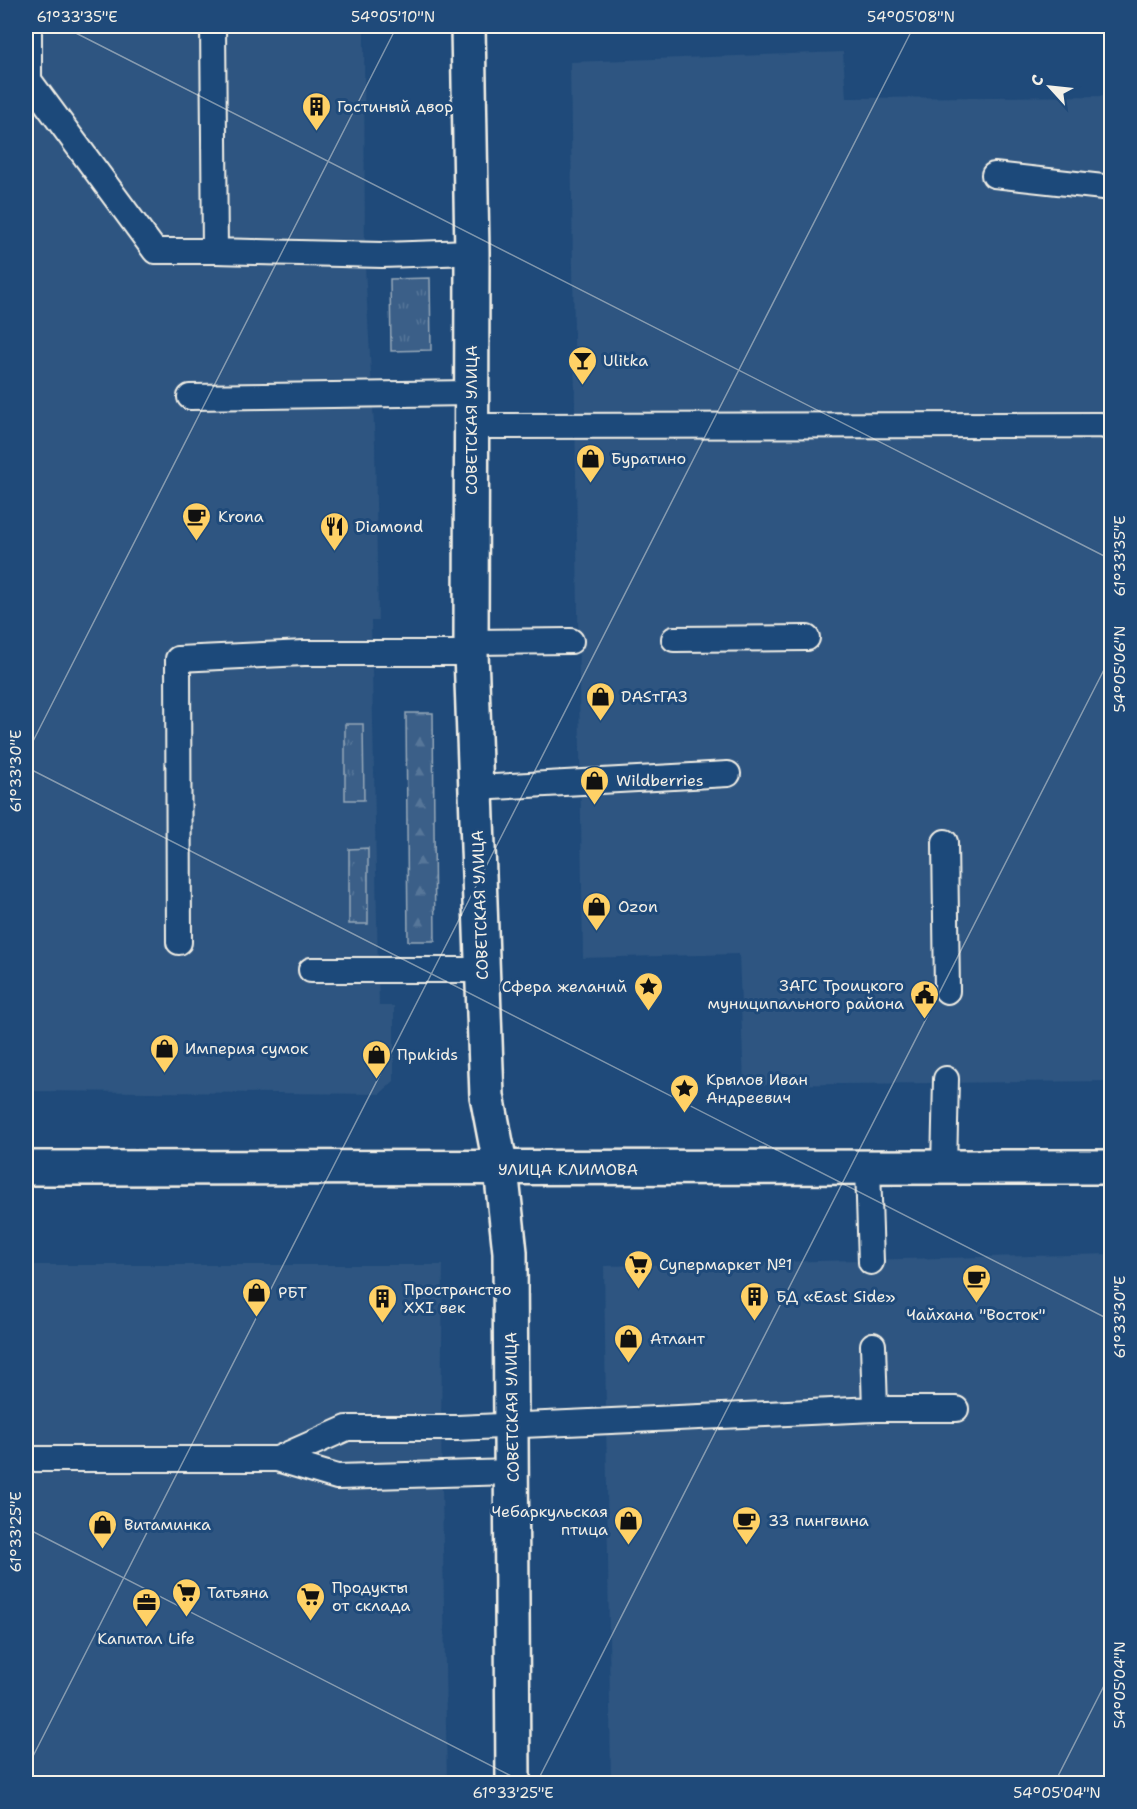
<svg xmlns="http://www.w3.org/2000/svg" width="1137" height="1809" viewBox="0 0 1137 1809" font-family="'Shantell Sans',sans-serif">
	<style>
		.built { fill: #2d5581 }
		.grass { fill: url(#grass-tufts); stroke: #97a8b8; stroke-width: 1.5 }
		.forest { fill: url(#forest-firs); stroke: #97a8b8; stroke-width: 1.5 }
		.lines { fill: none; stroke-linecap: round; stroke-linejoin: round }
		.service-casing { stroke: #f4f1e8; stroke-width: 28 }
		.minor-casing { stroke: #f4f1e8; stroke-width: 38 }
		.tertiary-casing { stroke: #f4f1e8; stroke-width: 38 }
		.service { stroke: #1f4a7a; stroke-width: 24 }
		.minor { stroke: #1f4a7a; stroke-width: 33 }
		.tertiary { stroke: #1f4a7a; stroke-width: 33 }
		.ticks { fill: none; stroke: #f4f1e8; stroke-width: 1.5; stroke-opacity: 0.45 }
		.labels { text-anchor: middle; dominant-baseline: central; stroke-width: 6; stroke-linejoin: round; paint-order: stroke }
		.poi-label { font-size: 16px; fill: #f4f1e8; stroke: #1f4a7a; text-anchor: start }
		.street-label { font-size: 16px; fill: #f4f1e8; stroke: #1f4a7a }
		.neatline { fill: none; stroke: #f4f1e8; stroke-width: 2 }
		.ticks-label { font-size: 15px; text-anchor: middle; fill: #f4f1e8 }
	</style>
	<defs>
		<pattern id="grass-tufts" width="24" height="20" patternUnits="userSpaceOnUse" patternTransform="scale(1.5)"><rect width="24" height="20" fill="#3a5f88"/><path d="M3 7l-1-3M5 7V3M7 7l1-3M15 17l-1-3M17 17v-4M19 17l1-3" fill="none" stroke="#577699"/></pattern>
		<pattern id="forest-firs" width="22" height="20" patternUnits="userSpaceOnUse" patternTransform="scale(1.5)"><rect width="22" height="20" fill="#3a5f88"/><path d="M5 1l3.5 6h-7zM16 11l3.5 6h-7z" fill="#577699"/></pattern>
	</defs>
	<rect width="100%" height="100%" fill="#1f4a7a"/>
	<filter id="ink" filterUnits="userSpaceOnUse"><feTurbulence type="fractalNoise" baseFrequency=".0167" numOctaves="2"/><feDisplacementMap in="SourceGraphic" scale="12" xChannelSelector="R" yChannelSelector="G"/><feConvolveMatrix kernelMatrix="1 2 1 2 8 2 1 2 1" color-interpolation-filters="sRGB"/></filter>
	<g filter="url(#ink)">
		<!-- built -->
		<path class="built" d="M26,26H364L365,267L375,443L378,621H371L378,969L379,1006H394V1081L380,1094L26,1091Z
			M843,52L846,98L1111,96V1081L744,1085L739,954L583,958L570,62Z
			M1111,1254V1783H611L604,1266Z
			M26,1265H443L441,1428L447,1783L26,1784Z"/>
		<!-- grass -->
		<path class="grass" d="M430,278L431,350L391,351L390,279Z
			M345,724H363L364,800H345Z
			M368,848V924H349V849Z"/>
		<!-- forest -->
		<path class="forest" d="M406,713H433L435,941H408Z"/>
		<g class="lines">
			<defs>
				<path id="service" d="M29,26V80L155,251H215
					M213,26L215,251L382,255L472,252
					M994,175L1112,188
					M190,397L471,393
					M472,426L1101,425L1112,428
					M674,639L807,638
					M471,642L571,641
					M475,788L728,774
					M945,842L947,991
					M179,942L178,659L304,653H471
					M311,970H482
					M868,1168L871,1262
					M944,1168L946,1079
					M873,1345L875,1409
					M26,1459H277L347,1428H457L875,1409H956
					M277,1459L337,1477L512,1472"/>
				<path id="minor" d="M26,1168L1112,1167"/>
				<path id="tertiary" d="M468,26L472,252L471,653L487,1096L501,1169L510,1252L513,1784"/>
			</defs>
			<!-- service casing -->
			<use href="#service" class="service-casing"/>
			<!-- minor casing -->
			<use href="#minor" class="minor-casing"/>
			<!-- tertiary casing -->
			<use href="#tertiary" class="tertiary-casing"/>
			<!-- service -->
			<use href="#service" class="service"/>
			<!-- minor -->
			<use href="#minor" class="minor"/>
			<!-- tertiary -->
			<use href="#tertiary" class="tertiary"/>
		</g>
	</g>
	<!-- ticks -->
	<path class="ticks" d="M62,26L1112,560M26,755L397,26M26,767L1112,1321M26,1528L527,1784M26,1770L914,26M536,1784L1112,654M1054,1784L1112,1670"/>
	<!-- icons -->
	<defs>
		<symbol id="building-pin" viewBox="-11 -11 22 30"><path d="M0 17L-7.5 6A9.5 9.5 0 1 1 7.5 6Z" fill="#ffd166" stroke="#1f4a7a"/><path d="M-4-6H4V6H1V3H-1V6H-4ZM-2.5-4.3h1.7v1.8h-1.7ZM.8-4.3h1.7v1.8H.8ZM-2.5-1h1.7V.8h-1.7ZM.8-1h1.7V.8H.8Z" fill="#111"/></symbol>
		<symbol id="bar-pin" viewBox="-11 -11 22 30"><path d="M0 17L-7.5 6A9.5 9.5 0 1 1 7.5 6Z" fill="#ffd166" stroke="#1f4a7a"/><path d="M-6-5H6L.8 .8V4.5H3.5V6h-7V4.5H-.8V.8Z" fill="#111"/></symbol>
		<symbol id="shop-pin" viewBox="-11 -11 22 30"><path d="M0 17L-7.5 6A9.5 9.5 0 1 1 7.5 6Z" fill="#ffd166" stroke="#1f4a7a"/><path d="M-5-2.5h2.3a2.7 3.5 0 0 1 5.4 0H5L5.5 6h-11ZM-1.5-2.5h3a1.5 2.3 0 0 0-3 0Z" fill="#111"/></symbol>
		<symbol id="cafe-pin" viewBox="-11 -11 22 30"><path d="M0 17L-7.5 6A9.5 9.5 0 1 1 7.5 6Z" fill="#ffd166" stroke="#1f4a7a"/><path d="M-5.5-4.5H6V0H3Q3 3.5 0 3.5H-2.5Q-5.5 3.5-5.5 0ZM3-3.2v2h1.7v-2ZM-6 4.5H4V6H-6Z" fill="#111"/></symbol>
		<symbol id="restaurant-pin" viewBox="-11 -11 22 30"><path d="M0 17L-7.5 6A9.5 9.5 0 1 1 7.5 6Z" fill="#ffd166" stroke="#1f4a7a"/><path d="M-5-6h1v4h1v-4h1v4h1v-4h1v5L-1.5 .5V6h-2V.5L-5-1ZM5-6V6H3V1.5H1.5Q1.5-4 5-6Z" fill="#111"/></symbol>
		<symbol id="sight-pin" viewBox="-11 -11 22 30"><path d="M0 17L-7.5 6A9.5 9.5 0 1 1 7.5 6Z" fill="#ffd166" stroke="#1f4a7a"/><path d="M0-6L1.8-2.2L6-1.7L2.9 1.2L3.7 5.4L0 3.3L-3.7 5.4L-2.9 1.2L-6-1.7L-1.8-2.2Z" fill="#111"/></symbol>
		<symbol id="civic-pin" viewBox="-11 -11 22 30"><path d="M0 17L-7.5 6A9.5 9.5 0 1 1 7.5 6Z" fill="#ffd166" stroke="#1f4a7a"/><path d="M-.6-6.5H3V-4.5H.6V-3L4-1V1h2V6H-6V1h2V-1L-.6-3ZM-1.2 2.5V6h2.4V2.5Z" fill="#111"/></symbol>
		<symbol id="supermarket-pin" viewBox="-11 -11 22 30"><path d="M0 17L-7.5 6A9.5 9.5 0 1 1 7.5 6Z" fill="#ffd166" stroke="#1f4a7a"/><path d="M-6-5.5h2.5l.6 2H6L4.5 2H-2.5L-4.4-4H-6ZM-1.5 3.2a1.3 1.3 0 1 0 .1 0ZM3 3.2a1.3 1.3 0 1 0 .1 0Z" fill="#111"/></symbol>
		<symbol id="office-pin" viewBox="-11 -11 22 30"><path d="M0 17L-7.5 6A9.5 9.5 0 1 1 7.5 6Z" fill="#ffd166" stroke="#1f4a7a"/><path d="M-6-3h4V-5.5h4V-3h4V5H-6ZM-1-4.5V-3h2v-1.5ZM-6 0V1H6V0Z" fill="#111"/></symbol>
	</defs>
	<g fill-rule="evenodd">
		<use href="#building-pin" x="300" y="90" width="33" height="45"/>
		<use href="#bar-pin" x="566" y="344" width="33" height="45"/>
		<use href="#shop-pin" x="574" y="442" width="33" height="45"/>
		<use href="#cafe-pin" x="180" y="500" width="33" height="45"/>
		<use href="#restaurant-pin" x="318" y="510" width="33" height="45"/>
		<use href="#shop-pin" x="584" y="680" width="33" height="45"/>
		<use href="#shop-pin" x="578" y="764" width="33" height="45"/>
		<use href="#shop-pin" x="580" y="890" width="33" height="45"/>
		<use href="#sight-pin" x="632" y="970" width="33" height="45"/>
		<use href="#civic-pin" x="908" y="978" width="33" height="45"/>
		<use href="#shop-pin" x="148" y="1032" width="33" height="45"/>
		<use href="#shop-pin" x="360" y="1038" width="33" height="45"/>
		<use href="#sight-pin" x="668" y="1072" width="33" height="45"/>
		<use href="#supermarket-pin" x="622" y="1248" width="33" height="45"/>
		<use href="#cafe-pin" x="960" y="1262" width="33" height="45"/>
		<use href="#shop-pin" x="240" y="1276" width="33" height="45"/>
		<use href="#building-pin" x="738" y="1280" width="33" height="45"/>
		<use href="#building-pin" x="366" y="1282" width="33" height="45"/>
		<use href="#shop-pin" x="612" y="1322" width="33" height="45"/>
		<use href="#shop-pin" x="612" y="1504" width="33" height="45"/>
		<use href="#cafe-pin" x="730" y="1504" width="33" height="45"/>
		<use href="#shop-pin" x="86" y="1508" width="33" height="45"/>
		<use href="#supermarket-pin" x="170" y="1576" width="33" height="45"/>
		<use href="#supermarket-pin" x="294" y="1580" width="33" height="45"/>
		<use href="#office-pin" x="130" y="1586" width="33" height="45"/>
	</g>
	<g class="labels">
		<!-- poi labels -->
		<g class="poi-label">
			<text x="337" y="106">Гостиный двор</text>
			<text x="603" y="360">Ulitka</text>
			<text x="611" y="458">Буратино</text>
			<text x="218" y="516">Krona</text>
			<text x="355" y="526">Diamond</text>
			<text x="621" y="696">DASтГАЗ</text>
			<text x="616" y="780">Wildberries</text>
			<text x="618" y="906">Ozon</text>
			<text x="904" y="985" text-anchor="end">ЗАГС Троицкого<tspan x="904" dy="18">муниципального района</tspan></text>
			<text x="627" y="986" text-anchor="end">Сфера желаний</text>
			<text x="185" y="1048">Империя сумок</text>
			<text x="397" y="1054">Приkids</text>
			<text x="706" y="1079">Крылов Иван<tspan x="706" dy="18">Андреевич</tspan></text>
			<text x="659" y="1264">Супермаркет №1</text>
			<text x="404" y="1289">Пространство<tspan x="404" dy="18">XXI век</tspan></text>
			<text x="278" y="1292">РБТ</text>
			<text x="776" y="1296">БД «East Side»</text>
			<text x="976" y="1314" text-anchor="middle">Чайхана "Восток"</text>
			<text x="650" y="1338">Атлант</text>
			<text x="608" y="1511" text-anchor="end">Чебаркульская<tspan x="608" dy="18">птица</tspan></text>
			<text x="768" y="1520">33 пингвина</text>
			<text x="124" y="1524">Витаминка</text>
			<text x="332" y="1587">Продукты<tspan x="332" dy="18">от склада</tspan></text>
			<text x="207" y="1592">Татьяна</text>
			<text x="146" y="1638" text-anchor="middle">Капитал Life</text>
		</g>
		<!-- street labels -->
		<g class="street-label">
			<text transform="translate(471 420) rotate(-90)">СОВЕТСКАЯ УЛИЦА</text>
			<text transform="translate(480 905) rotate(-92)">СОВЕТСКАЯ УЛИЦА</text>
			<text x="568" y="1169">УЛИЦА КЛИМОВА</text>
			<text transform="translate(512 1407) rotate(-91)">СОВЕТСКАЯ УЛИЦА</text>
		</g>
	</g>
	<!-- margin -->
	<rect width="1137" height="1809" fill="none" stroke="#1f4a7a" stroke-width="66"/>
	<!-- north arrow -->
	<g transform="translate(1050 87) rotate(297)" stroke="#1f4a7a" stroke-width="4.5" paint-order="stroke">
	<path d="M0-4.5L10 22L0 15L-10 22Z" fill="#f4f1e8"/>
	<text y="-9" font-size="16" font-weight="bold" text-anchor="middle" fill="#f4f1e8">С</text>
	</g>
	<rect x="33" y="33" width="1071" height="1743" class="neatline"/>
	<g class="ticks-label">
		<text x="77" y="22">61°33'35"E</text>
		<text x="393" y="22">54°05'10"N</text>
		<text x="911" y="22">54°05'08"N</text>
		<text transform="translate(1120 556) rotate(-90)" y="5">61°33'35"E</text>
		<text transform="translate(1120 669) rotate(-90)" y="5">54°05'06"N</text>
		<text transform="translate(16 771) rotate(-90)" y="5">61°33'30"E</text>
		<text transform="translate(1120 1317) rotate(-90)" y="5">61°33'30"E</text>
		<text transform="translate(16 1532) rotate(-90)" y="5">61°33'25"E</text>
		<text transform="translate(1120 1685) rotate(-90)" y="5">54°05'04"N</text>
		<text x="513" y="1798">61°33'25"E</text>
		<text x="1057" y="1798">54°05'04"N</text>
	</g>
</svg>
